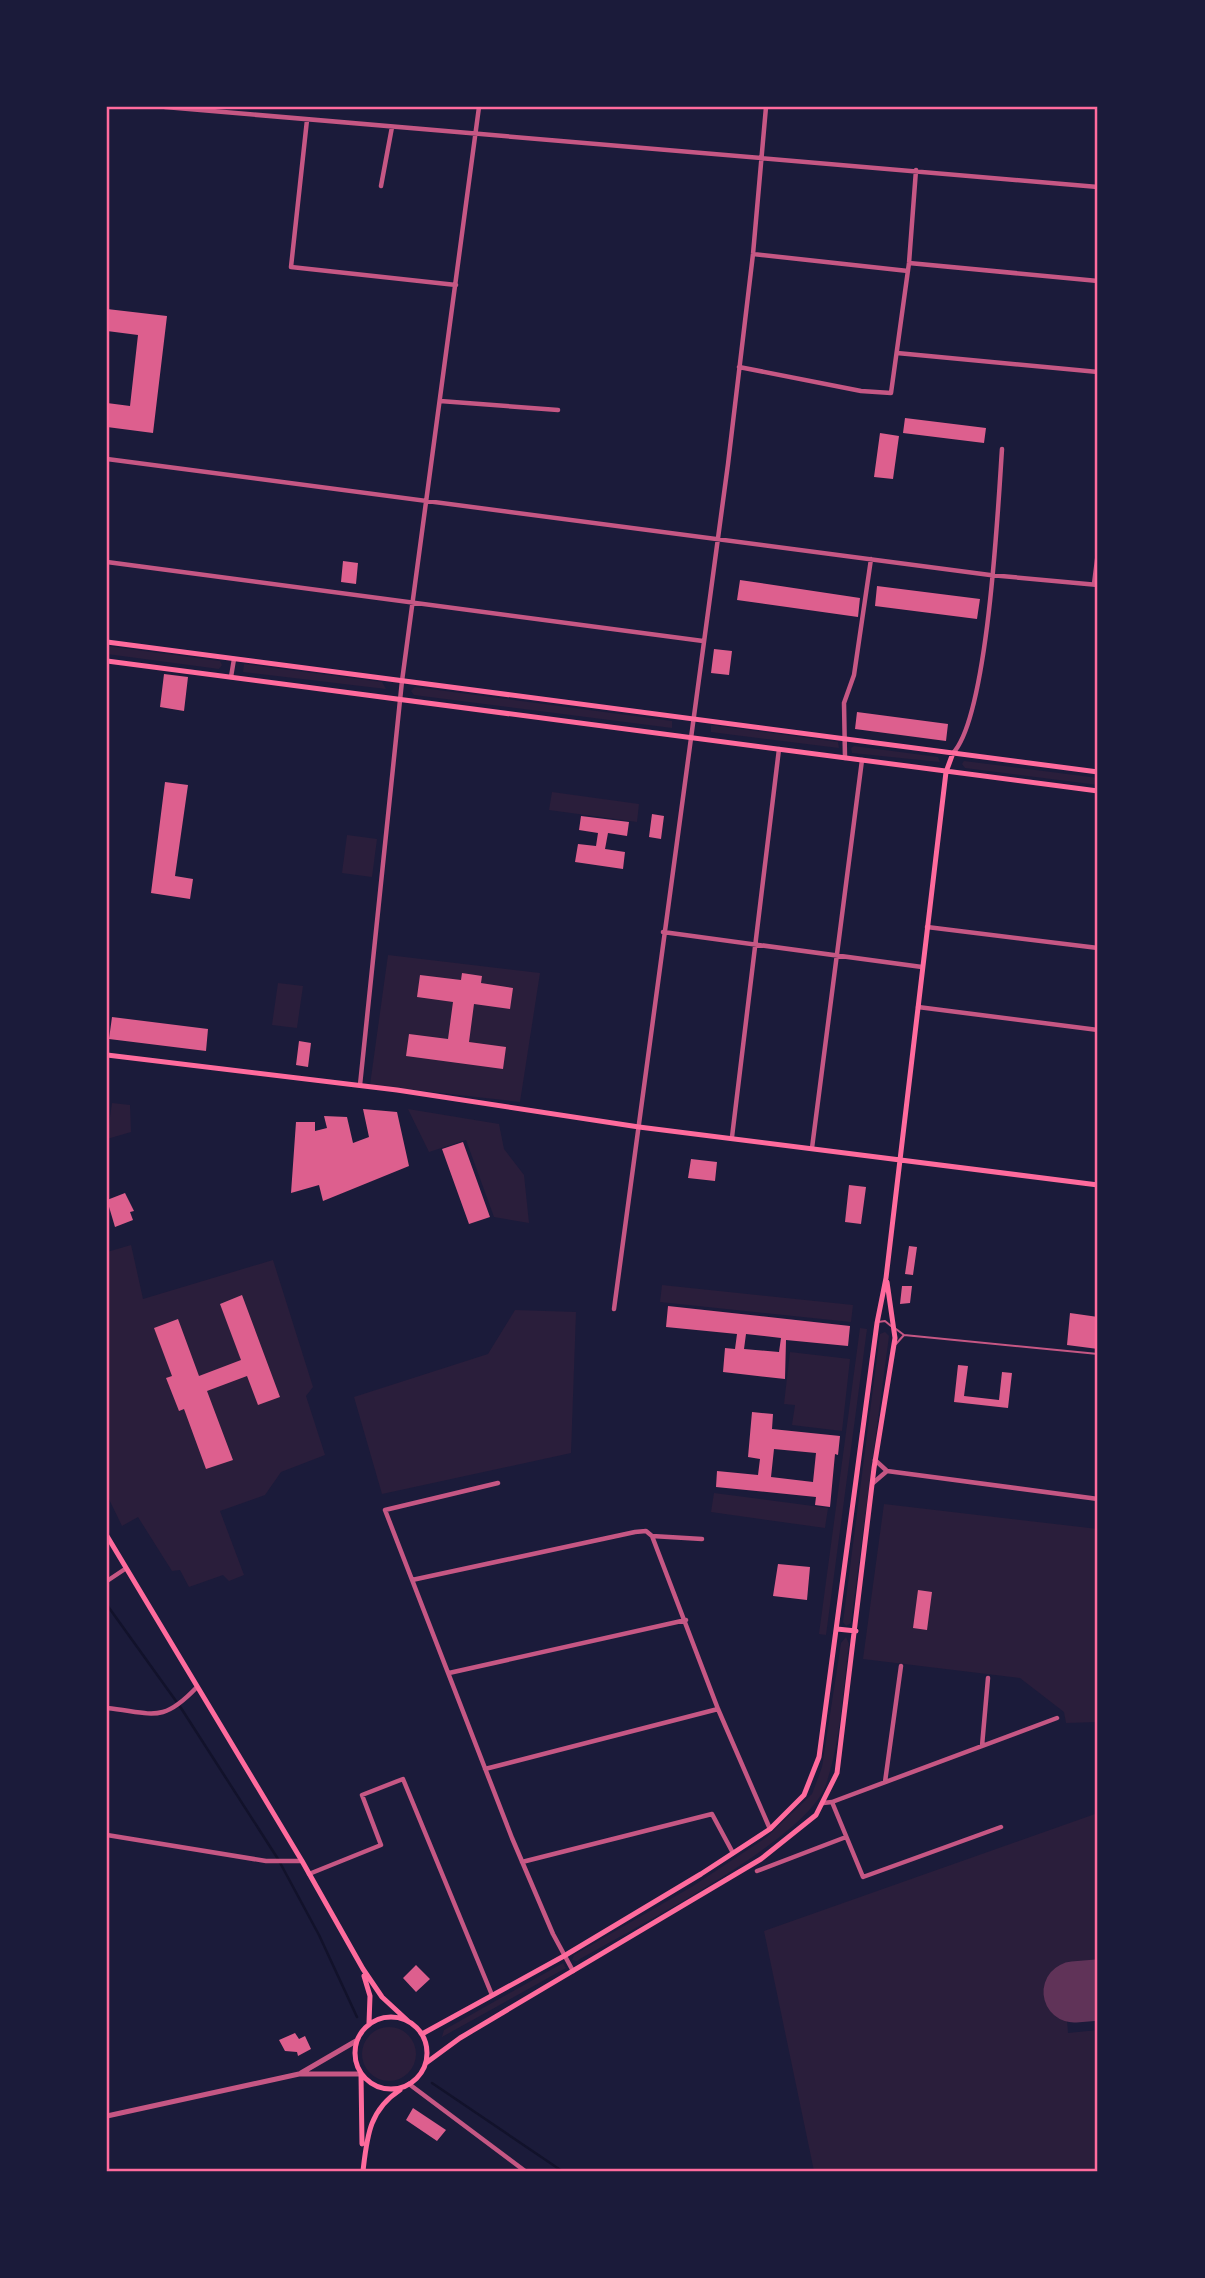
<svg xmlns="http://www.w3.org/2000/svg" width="1205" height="2278" viewBox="0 0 1205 2278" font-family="Lato,sans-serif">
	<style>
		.green { fill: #2a1e3b }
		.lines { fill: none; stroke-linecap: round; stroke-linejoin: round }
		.stream { stroke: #12122b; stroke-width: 2.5 }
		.runway { stroke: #603358; stroke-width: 61 }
		.building { fill: #dd5f8e; fill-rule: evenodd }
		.service { stroke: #c65784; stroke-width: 2 }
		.minor { stroke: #c65784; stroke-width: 4.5 }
		.tertiary { stroke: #c65784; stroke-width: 5 }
		.secondary { stroke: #ff6b9d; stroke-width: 5 }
		.neatline { fill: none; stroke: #ff6b9d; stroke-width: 2.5 }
	</style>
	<rect width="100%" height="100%" fill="#1b1b3a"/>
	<!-- green -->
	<path class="green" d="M107,646L220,661L222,665L219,669L107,654Z
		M244,664L382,682L386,689L243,672Z
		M415,687L672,721V728L414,695L411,691Z
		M711,725L838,742L839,748L711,732Z
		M854,746L938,757L940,762L852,753L851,748Z
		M964,761L1098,778V785L965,768L962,764Z
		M552,792L639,804L637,822L549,810Z
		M347,835L377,839L372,877L342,873Z
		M388,955L540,973L520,1102L370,1085Z
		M278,983L303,986L297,1028L272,1025Z
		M112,1103L130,1105L131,1132L107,1139Z
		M408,1109L499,1124L504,1149L524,1175L529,1223L494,1217L466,1140L429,1152Z
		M131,1245L143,1299L273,1260L313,1387L306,1396L325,1455L281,1472L265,1495L220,1511L244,1575L229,1581L223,1575L189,1587L180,1570L172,1571L138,1517L122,1526L107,1495V1252Z
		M662,1285L853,1305L851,1322L660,1302Z
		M515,1310L576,1312L571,1453L382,1494L354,1397L488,1354Z
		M860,1328L867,1329L826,1635L819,1634Z
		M885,1332L889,1336L851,1623L846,1626L843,1622L880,1334Z
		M790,1352L850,1359L842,1431L792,1425L795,1405L784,1404Z
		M714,1493L828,1508L825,1528L711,1512Z
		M884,1504L1098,1529V1722L1066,1723L1064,1712L1020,1678L863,1659Z
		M846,1637L849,1644C843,1690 841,1743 825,1787C803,1842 632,1929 577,1961L572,1960L574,1955L693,1886L767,1837L812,1794L822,1767L841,1643Z
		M1098,1813V1965L1057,1969L1061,2019L1067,2020L1068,2033L1098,2030V2171H814L764,1931Z
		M563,1963L566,1968L442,2037L444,2030Z
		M362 2054a27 27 0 1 1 54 0a27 27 0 1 1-54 0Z"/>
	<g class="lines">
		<!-- stream -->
		<path class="stream" d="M107,1605L181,1708L278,1859L319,1935L357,2017
			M432,2083L562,2171"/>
		<!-- runway -->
		<path class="runway" d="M1074,1992L1098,1990"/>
	</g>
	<!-- building -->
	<path class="building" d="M107,309L167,316L153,433L107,427V403L130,406L138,335L107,331Z
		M905,418L986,428L984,443L903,433Z
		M880,433L899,436L893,479L874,477Z
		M343,561L358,563L356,584L341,582Z
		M740,580L860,598L858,617L737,600Z
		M877,586L980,599L977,619L875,606Z
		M714,649L732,651L729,675L711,673Z
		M164,674L188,677L184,711L160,707Z
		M857,712L948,724L946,741L855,729Z
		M165,782L188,785L175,876L193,879L190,899L151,893Z
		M652,814L664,816L661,839L649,837Z
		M581,816L629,822L627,836L608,833L605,849L625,852L623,869L575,862L578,844L596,846L598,833L579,830Z
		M462,973L482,976L481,983L513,988L510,1009L474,1004L469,1042L506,1047L503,1069L406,1056L409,1034L448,1039L453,1002L417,997L420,975L461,980Z
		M112,1017L208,1029L206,1051L109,1039Z
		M299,1041L311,1043L308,1067L296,1065Z
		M363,1109L397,1112L409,1166L323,1201L319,1185L291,1193L296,1122H315V1131L327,1128L324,1116L347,1117L353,1143L369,1137Z
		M463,1142L490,1217L469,1224L442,1149Z
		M691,1159L717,1162L715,1181L688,1178Z
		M849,1185L866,1187L861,1224L845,1222Z
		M125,1193L134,1211L130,1212L133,1220L115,1227L107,1200Z
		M909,1246L917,1247L913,1275L905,1274Z
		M902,1286H912L910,1303L900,1304Z
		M242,1295L280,1397L258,1405L247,1376L207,1391L233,1460L206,1469L184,1409L179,1411L166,1378L172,1376L154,1328L178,1319L199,1376L241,1360L220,1304Z
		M668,1306L850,1326L848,1346L786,1340L785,1379L723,1372L725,1348L735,1349L737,1334L666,1327ZM746,1334L781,1338L779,1352L744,1349Z
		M1070,1313L1098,1317V1349L1067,1345Z
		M958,1365L968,1366L964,1396L999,1400L1002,1372L1012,1373L1008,1408L954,1402Z
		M752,1412L773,1414L772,1429L840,1436L838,1455L835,1454L830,1507L815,1505L816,1497L716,1487L717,1471L758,1475L760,1459L748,1457ZM774,1449L816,1453L813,1482L771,1477Z
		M778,1564L810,1567L807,1600L773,1596Z
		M918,1590L932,1592L927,1630L913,1628Z
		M416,1965L430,1979L416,1992L403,1978Z
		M295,2033L299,2039L305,2036L311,2049L298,2056L297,2052L285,2051L279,2040Z
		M413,2108L446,2130L437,2141L406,2120Z"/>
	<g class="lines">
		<!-- service -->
		<path class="service" d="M878,1322L885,1321L891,1326
			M896,1329L904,1335L1098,1354
			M896,1344L904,1335"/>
		<!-- minor -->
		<path class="minor" d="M165,107L1098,187
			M307,120L291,267L456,285
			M381,186L392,127
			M753,254L908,271
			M909,263L1098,281
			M897,353L1098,372
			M739,367L861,391L891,393L909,263L916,170
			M440,401L558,410
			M107,459L990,575L1098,585
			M107,562L703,641
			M1094,584L1098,552
			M231,677L234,659
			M953,753C988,716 998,508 1002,449
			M845,758L844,703L854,675L871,559
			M927,927L1098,948
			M663,932L922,967
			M918,1007L1098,1030
			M360,1085L402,681L479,107
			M732,1137L779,749
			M812,1148L862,760
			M614,1309L728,464L753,254L766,107
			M875,1460L887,1471L1098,1499
			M498,1483L385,1510L512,1838L553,1934L573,1971
			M873,1483L887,1471
			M652,1536L718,1709L770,1829
			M412,1580L635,1532L646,1531L652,1536L702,1539
			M107,1581L125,1569
			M449,1673L686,1620
			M107,1708C153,1713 162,1724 197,1687
			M982,1746L988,1678
			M485,1769L718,1709
			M885,1782L901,1666
			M832,1802L1057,1718
			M823,1803L832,1802L863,1877L1001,1827
			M107,1835L266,1861H302
			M522,1862L712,1814L733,1853
			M757,1871L846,1837
			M309,1874L381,1845L362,1795L403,1779L492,1995
			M409,2084L525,2171"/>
		<!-- tertiary -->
		<path class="tertiary" d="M301,2073L356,2041
			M107,2116L299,2074H361"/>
		<!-- secondary -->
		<path class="secondary" d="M107,642L1098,772
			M107,661L1098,791
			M107,1055L397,1090L639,1127L1098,1185
			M107,1536L302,1861L363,1969L382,1997L408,2021
			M837,1629L856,1631
			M364,1976L370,1996L369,2023
			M355 2053a36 36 0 1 1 72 0a36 36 0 1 1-72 0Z
			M422,2034L564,1956L701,1874L770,1829L804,1795L819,1757L877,1323L886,1278L946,772L953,753
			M426,2063L460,2038L761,1859L816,1815L837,1773L874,1468L895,1338L887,1282
			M361,2074L362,2144
			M363,2171C367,2137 369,2110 400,2090"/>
	</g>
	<!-- border -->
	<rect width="1205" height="2278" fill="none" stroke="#1b1b3a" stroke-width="217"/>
	<rect x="108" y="108" width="988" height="2062" class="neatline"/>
</svg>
